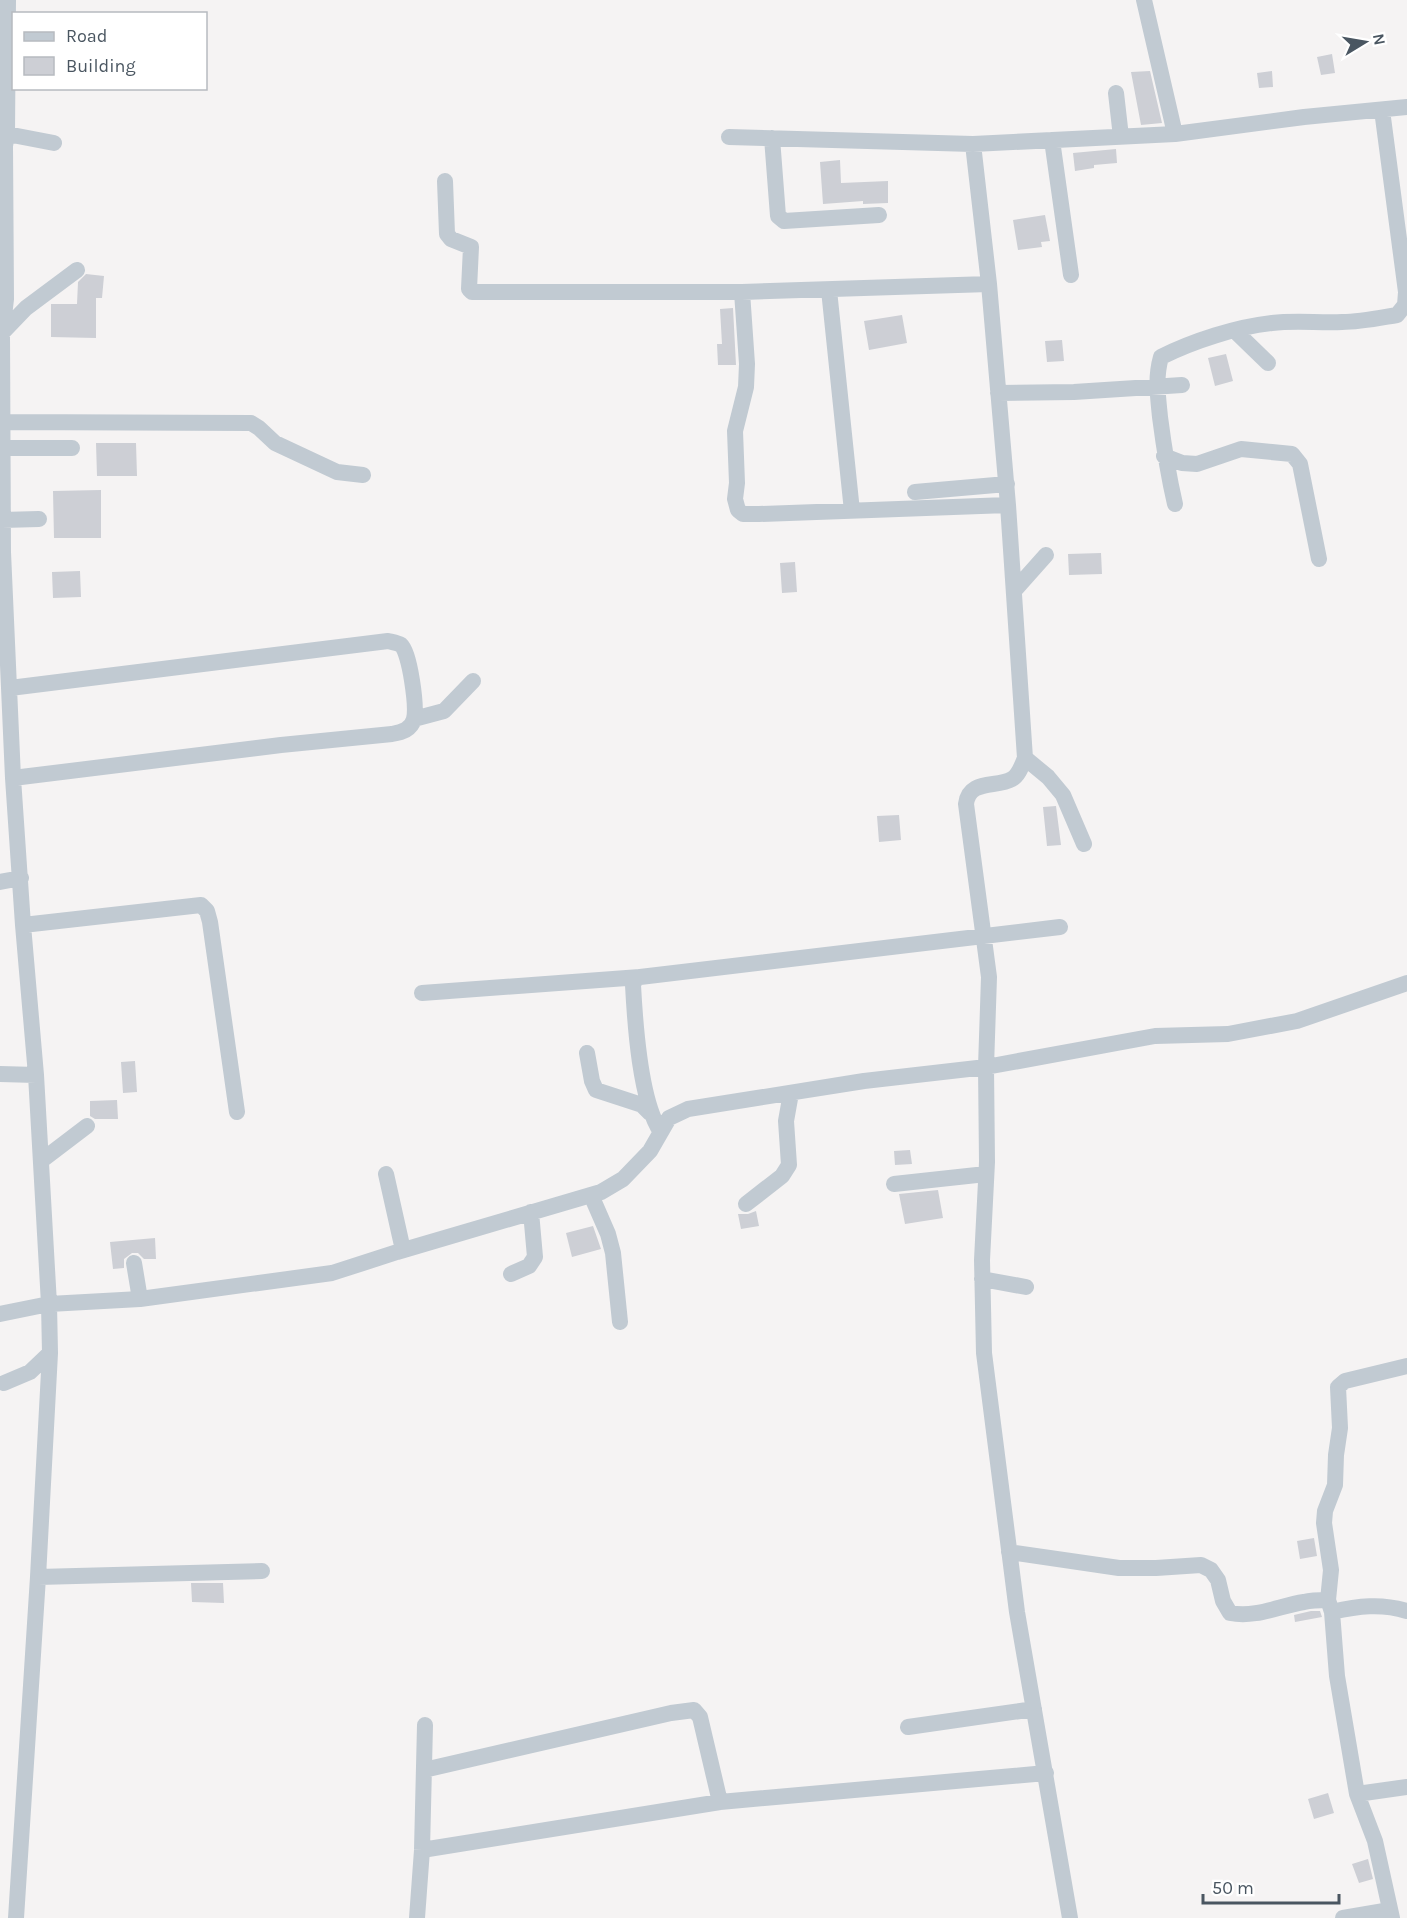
<svg xmlns="http://www.w3.org/2000/svg" width="1407" height="1918" viewBox="0 0 1407 1918" font-family="Karla,sans-serif">
	<style>
		.building { fill: #cdcfd5 }
		.lines { fill: none; stroke-linecap: round; stroke-linejoin: round }
		.minor { stroke: #c1cad2; stroke-width: 16 }
	</style>
	<rect width="100%" height="100%" fill="#f5f3f3"/>
	<!-- building -->
	<path class="building" d="M1332,54L1335,73L1321,75L1317,57Z
		M1150,71L1162,123L1141,125L1131,72Z
		M1272,71L1273,87L1259,88L1257,73Z
		M1116,149L1117,163L1094,165V168L1075,171L1073,153Z
		M840,160L841,183L888,181V203L863,204V201L823,204L820,162Z
		M1045,215L1050,241L1041,242L1042,247L1018,250L1013,220Z
		M86,274L104,276L102,298H96V338L51,337V304H77L78,282Z
		M733,308L736,365H718L717,344H722L720,309Z
		M902,315L907,343L869,350L864,321Z
		M1062,340L1064,361L1047,362L1045,341Z
		M1226,354L1233,381L1215,386L1208,358Z
		M96,443H136L137,476H97Z
		M101,490V538H54L53,491Z
		M1101,553L1102,574L1069,575L1068,554Z
		M795,562L797,592L782,593L780,563Z
		M80,571L81,597L53,598L52,572Z
		M1056,806L1061,845L1047,846L1043,807Z
		M899,815L901,840L879,842L877,816Z
		M135,1061L137,1092L123,1093L121,1062Z
		M117,1100L118,1119H95L90,1116V1101Z
		M910,1150L912,1164L895,1165L894,1151Z
		M938,1190L943,1218L905,1224L899,1194Z
		M756,1211L759,1226L741,1229L738,1214H748Z
		M593,1226L601,1249L572,1257L566,1233Z
		M155,1238L156,1259H144L138,1253H132L124,1259V1268L113,1269L110,1242Z
		M1314,1538L1317,1556L1300,1559L1297,1541Z
		M191,1583H223L224,1603L192,1602Z
		M1311,1611H1320L1322,1617L1295,1622L1294,1615Z
		M1328,1793L1334,1813L1314,1819L1308,1799Z
		M1368,1859L1373,1879L1359,1883L1352,1864Z"/>
	<g class="lines">
		<!-- minor -->
		<path class="minor" d="M8,0L7,134L5,146L6,299L2,333L3,552L13,778L23,925L36,1075L49,1304L50,1353L38,1577L16,1918
			M1116,93L1121,137
			M7,134L54,143
			M1175,134L1304,117L1407,107
			M729,137L973,144
			M772,138L778,216L784,221L879,215
			M1052,140L1071,275
			M445,181L447,234L451,239L471,247L469,289L472,292H742L989,284
			M829,290L852,511
			M742,292L747,364L746,387L735,431L737,483L735,499L738,510L743,514H759L1008,505
			M1235,331L1268,363
			M2,333L26,308L77,270
			M998,393L1074,392L1182,385
			M2,422L251,423L259,428L275,443L337,472L363,475
			M2,448H72
			M1164,456L1182,463L1197,464L1241,449L1292,454L1300,464L1319,559
			M915,492L1007,484
			M1175,504C1168,474 1164,448 1160,417C1158,396 1155,378 1161,357C1193,341 1236,327 1272,323C1295,320 1318,323 1342,322C1360,322 1379,318 1397,315L1405,305L1406,292L1382,110
			M2,520L39,519
			M1014,591L1046,555
			M10,688L388,641C392,642 398,643 401,645C410,653 417,707 414,719C411,730 402,732 392,734L281,745L13,778
			M414,719L444,711L473,681
			M1025,758L1048,777L1063,795L1084,844
			M0,882L21,878
			M23,925L201,905L207,911L210,922L237,1112
			M422,993L640,977
			M587,1053L592,1081L596,1090L642,1105L650,1113
			M0,1074L36,1075
			M661,1132C640,1102 635,1023 633,985L635,980L640,977L1060,927
			M41,1161L87,1126
			M386,1174L403,1250
			M894,1184L986,1174
			M591,1195L608,1234L613,1253L620,1322
			M746,1204L782,1176L789,1165L786,1121L791,1093
			M134,1263L140,1299
			M511,1274L529,1266L535,1257L531,1212
			M982,1279L1026,1287
			M0,1314L49,1304L140,1299L332,1273L397,1252L601,1192L623,1179L650,1151L669,1118L688,1109L864,1081L986,1067L1155,1036L1228,1034L1297,1021L1407,983
			M4,1383L30,1372L50,1353
			M1009,1552L1119,1568H1156L1201,1565L1211,1570L1218,1580L1223,1601L1230,1613C1256,1618 1279,1606 1304,1602C1312,1600 1320,1600 1328,1600
			M38,1577L262,1571
			M1332,1612C1358,1606 1381,1603 1407,1611
			M908,1727L1034,1709
			M424,1770L671,1713L694,1710L700,1717L720,1802
			M1357,1794L1407,1787
			M422,1850L720,1802L1046,1773
			M417,1918L422,1850L425,1725
			M1070,1918L1017,1612L984,1353L982,1260L987,1162L986,1067L989,977L966,804C969,779 996,788 1012,779C1019,775 1022,765 1025,758L1008,505L989,284L973,144L1175,134L1144,0
			M1343,1918L1390,1910
			M1392,1918L1375,1841L1357,1794L1337,1676L1332,1612L1328,1600L1331,1570L1324,1523L1325,1511L1335,1485L1336,1455L1340,1428L1338,1387L1345,1381L1407,1366"/>
	</g>
	<!-- legend -->
	<rect x="12" y="12" width="195" height="78" fill="#ffffff" stroke="#b7bbc0" stroke-width="1.5"/>
	<rect x="24" y="32" width="30" height="9" fill="#c1cad2" stroke="#b7bbc0" stroke-width="1.5"/>
	<text x="66" y="42" font-size="18" fill="#4a5661">Road</text>
	<rect x="24" y="57" width="30" height="18" fill="#cdcfd5" stroke="#b7bbc0" stroke-width="1.5"/>
	<text x="66" y="72" font-size="18" fill="#4a5661">Building</text>
	<!-- north arrow -->
	<g transform="translate(1365 42) rotate(79)" stroke="#ffffff" stroke-width="4.5" paint-order="stroke">
	<path d="M0-4.5L10 22L0 15L-10 22Z" fill="#4a5661"/>
	<text y="-9" font-size="16" font-weight="bold" text-anchor="middle" fill="#4a5661">N</text>
	</g>
	<!-- scale -->
	<path d="M1203 1894v9h136v-9" fill="none" stroke="#4a5661" stroke-width="3"/>
	<text x="1212" y="1894" font-size="18" fill="#4a5661" stroke="#ffffff" stroke-width="4.5" paint-order="stroke">50 m</text>
</svg>
